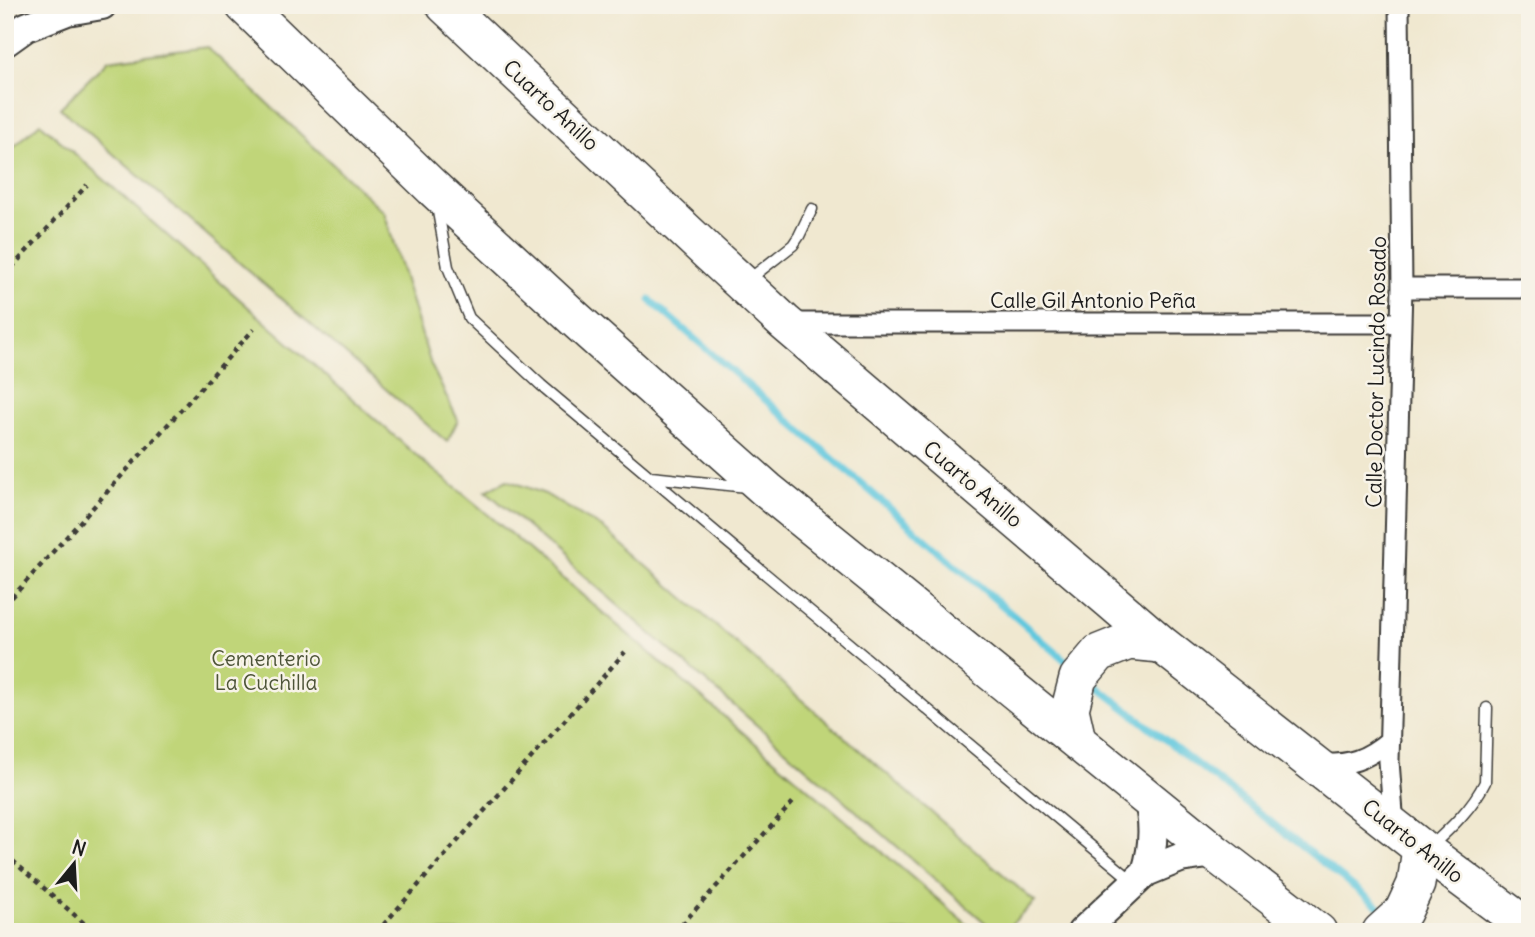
<svg xmlns="http://www.w3.org/2000/svg" width="1535" height="937" viewBox="0 0 1535 937" font-family="Delius,sans-serif">
	<style>
		.green { fill: #c0d579; stroke: #6e784a; stroke-width: 2 }
		.lines { fill: none; stroke-linecap: round; stroke-linejoin: round }
		.stream { stroke: #61c8de; stroke-width: 7 }
		.lane-casing { stroke: #3c3b37; stroke-width: 13 }
		.street-casing { stroke: #3c3b37; stroke-width: 23 }
		.secondary-casing { stroke: #3c3b37; stroke-width: 32 }
		.highway-casing { stroke: #3c3b37; stroke-width: 40 }
		.path { stroke: #3c3b37; stroke-width: 4.5; stroke-dasharray: 5 5; stroke-linecap: butt }
		.lane { stroke: #fff; stroke-width: 10 }
		.street { stroke: #fff; stroke-width: 19 }
		.secondary { stroke: #fff; stroke-width: 28 }
		.highway { stroke: #fff; stroke-width: 37 }
		.labels { text-anchor: middle; dominant-baseline: central; stroke-width: 5; stroke-linejoin: round; paint-order: stroke }
		.street-label { font-size: 21px; fill: #1c1c1c; stroke: #f7f3e8 }
		.park-label { font-size: 21px; fill: #4d5438; stroke: #f7f3e8 }
	</style>
	<rect width="100%" height="100%" fill="#f7f3e8"/>
	<filter id="ink" filterUnits="userSpaceOnUse"><feTurbulence type="fractalNoise" baseFrequency=".0143" numOctaves="2"/><feDisplacementMap in="SourceGraphic" scale="14" xChannelSelector="R" yChannelSelector="G"/><feConvolveMatrix kernelMatrix="1 2 1 2 8 2 1 2 1" color-interpolation-filters="sRGB"/></filter>
	<filter id="wash" filterUnits="userSpaceOnUse"><feTurbulence type="fractalNoise" baseFrequency=".00686" numOctaves="4" result="noise"/><feDisplacementMap in="SourceGraphic" scale="28" xChannelSelector="R" yChannelSelector="G"/><feGaussianBlur stdDeviation="1.57" result="paint"/><feColorMatrix in="noise" values="0 0 0 0 0 0 0 0 0 0 0 0 0 0 0 0 0 1.4 0 .05"/><feComposite in="paint" operator="in"/></filter>
	<g filter="url(#wash)">
		<rect width="100%" height="100%" fill="#f0e8d0"/>
		<!-- green -->
		<path class="green" d="M207,47L384,212L431,365L458,420L447,442L60,108L108,60Z
			M40,123L426,464L478,506L976,932H5V155Z
			M507,480L545,494L604,529L1035,902L1003,932H996L486,491Z"/>
		<g class="lines">
			<!-- stream -->
			<path class="stream" d="M650,300L1074,668
				M1089,680L1386,912"/>
		</g>
	</g>
	<g filter="url(#ink)">
		<g class="lines">
			<defs>
				<path id="lane" d="M437,206L448,267L469,318L541,385L744,556L1134,882
					M747,281L793,245L799,236L812,209
					M651,477L747,487
					M1431,846C1451,828 1473,807 1485,782L1487,708"/>
				<path id="street" d="M1402,288H1530
					M789,323H1401
					M1317,764C1349,766 1366,760 1390,740
					M1394,826L1389,761L1402,288L1399,5"/>
				<path id="secondary" d="M5,42L26,27L67,11L102,5
					M1146,872C1154,847 1155,824 1148,798
					M1082,932L1146,872L1180,858L1215,853"/>
				<path id="highway" d="M244,5L433,188L575,319L767,490L1215,853L1318,932
					M445,5L710,254L785,323L1111,601L1161,644L1421,848L1530,929
					M1077,740L1070,709L1078,678L1099,653L1129,641L1161,644
					M1381,932L1403,912L1416,884L1421,848"/>
			</defs>
			<!-- lane casing -->
			<use href="#lane" class="lane-casing"/>
			<!-- street casing -->
			<use href="#street" class="street-casing"/>
			<!-- secondary casing -->
			<use href="#secondary" class="secondary-casing"/>
			<!-- highway casing -->
			<use href="#highway" class="highway-casing"/>
			<!-- path -->
			<path class="path" d="M5,275L87,185
				M5,605L254,329
				M5,854L94,932
				M377,932L625,652
				M675,932L795,800"/>
			<!-- lane -->
			<use href="#lane" class="lane"/>
			<!-- street -->
			<use href="#street" class="street"/>
			<!-- secondary -->
			<use href="#secondary" class="secondary"/>
			<!-- highway -->
			<use href="#highway" class="highway"/>
		</g>
	</g>
	<g class="labels">
		<!-- street labels -->
		<g class="street-label">
			<text transform="translate(551 105) rotate(43)">Cuarto Anillo</text>
			<text x="1093" y="300">Calle Gil Antonio Peña</text>
			<text transform="translate(1376 372) rotate(-89)">Calle Doctor Lucindo Rosado</text>
			<text transform="translate(973 484) rotate(40)">Cuarto Anillo</text>
			<text transform="translate(1413 841) rotate(38)">Cuarto Anillo</text>
		</g>
		<!-- park labels -->
		<g class="park-label">
			<text x="266" y="658">Cementerio<tspan x="266" dy="24">La Cuchilla</tspan></text>
		</g>
	</g>
	<!-- margin -->
	<rect width="1535" height="937" fill="none" stroke="#f7f3e8" stroke-width="28"/>
	<!-- north arrow -->
	<g transform="translate(74 864) rotate(18)" stroke="#f7f3e8" stroke-width="5" paint-order="stroke">
	<path d="M0-5L12 26L0 18L-12 26Z" fill="#1c1c1c"/>
	<text y="-10" font-size="19" font-weight="bold" text-anchor="middle" fill="#1c1c1c">N</text>
	</g>
</svg>
